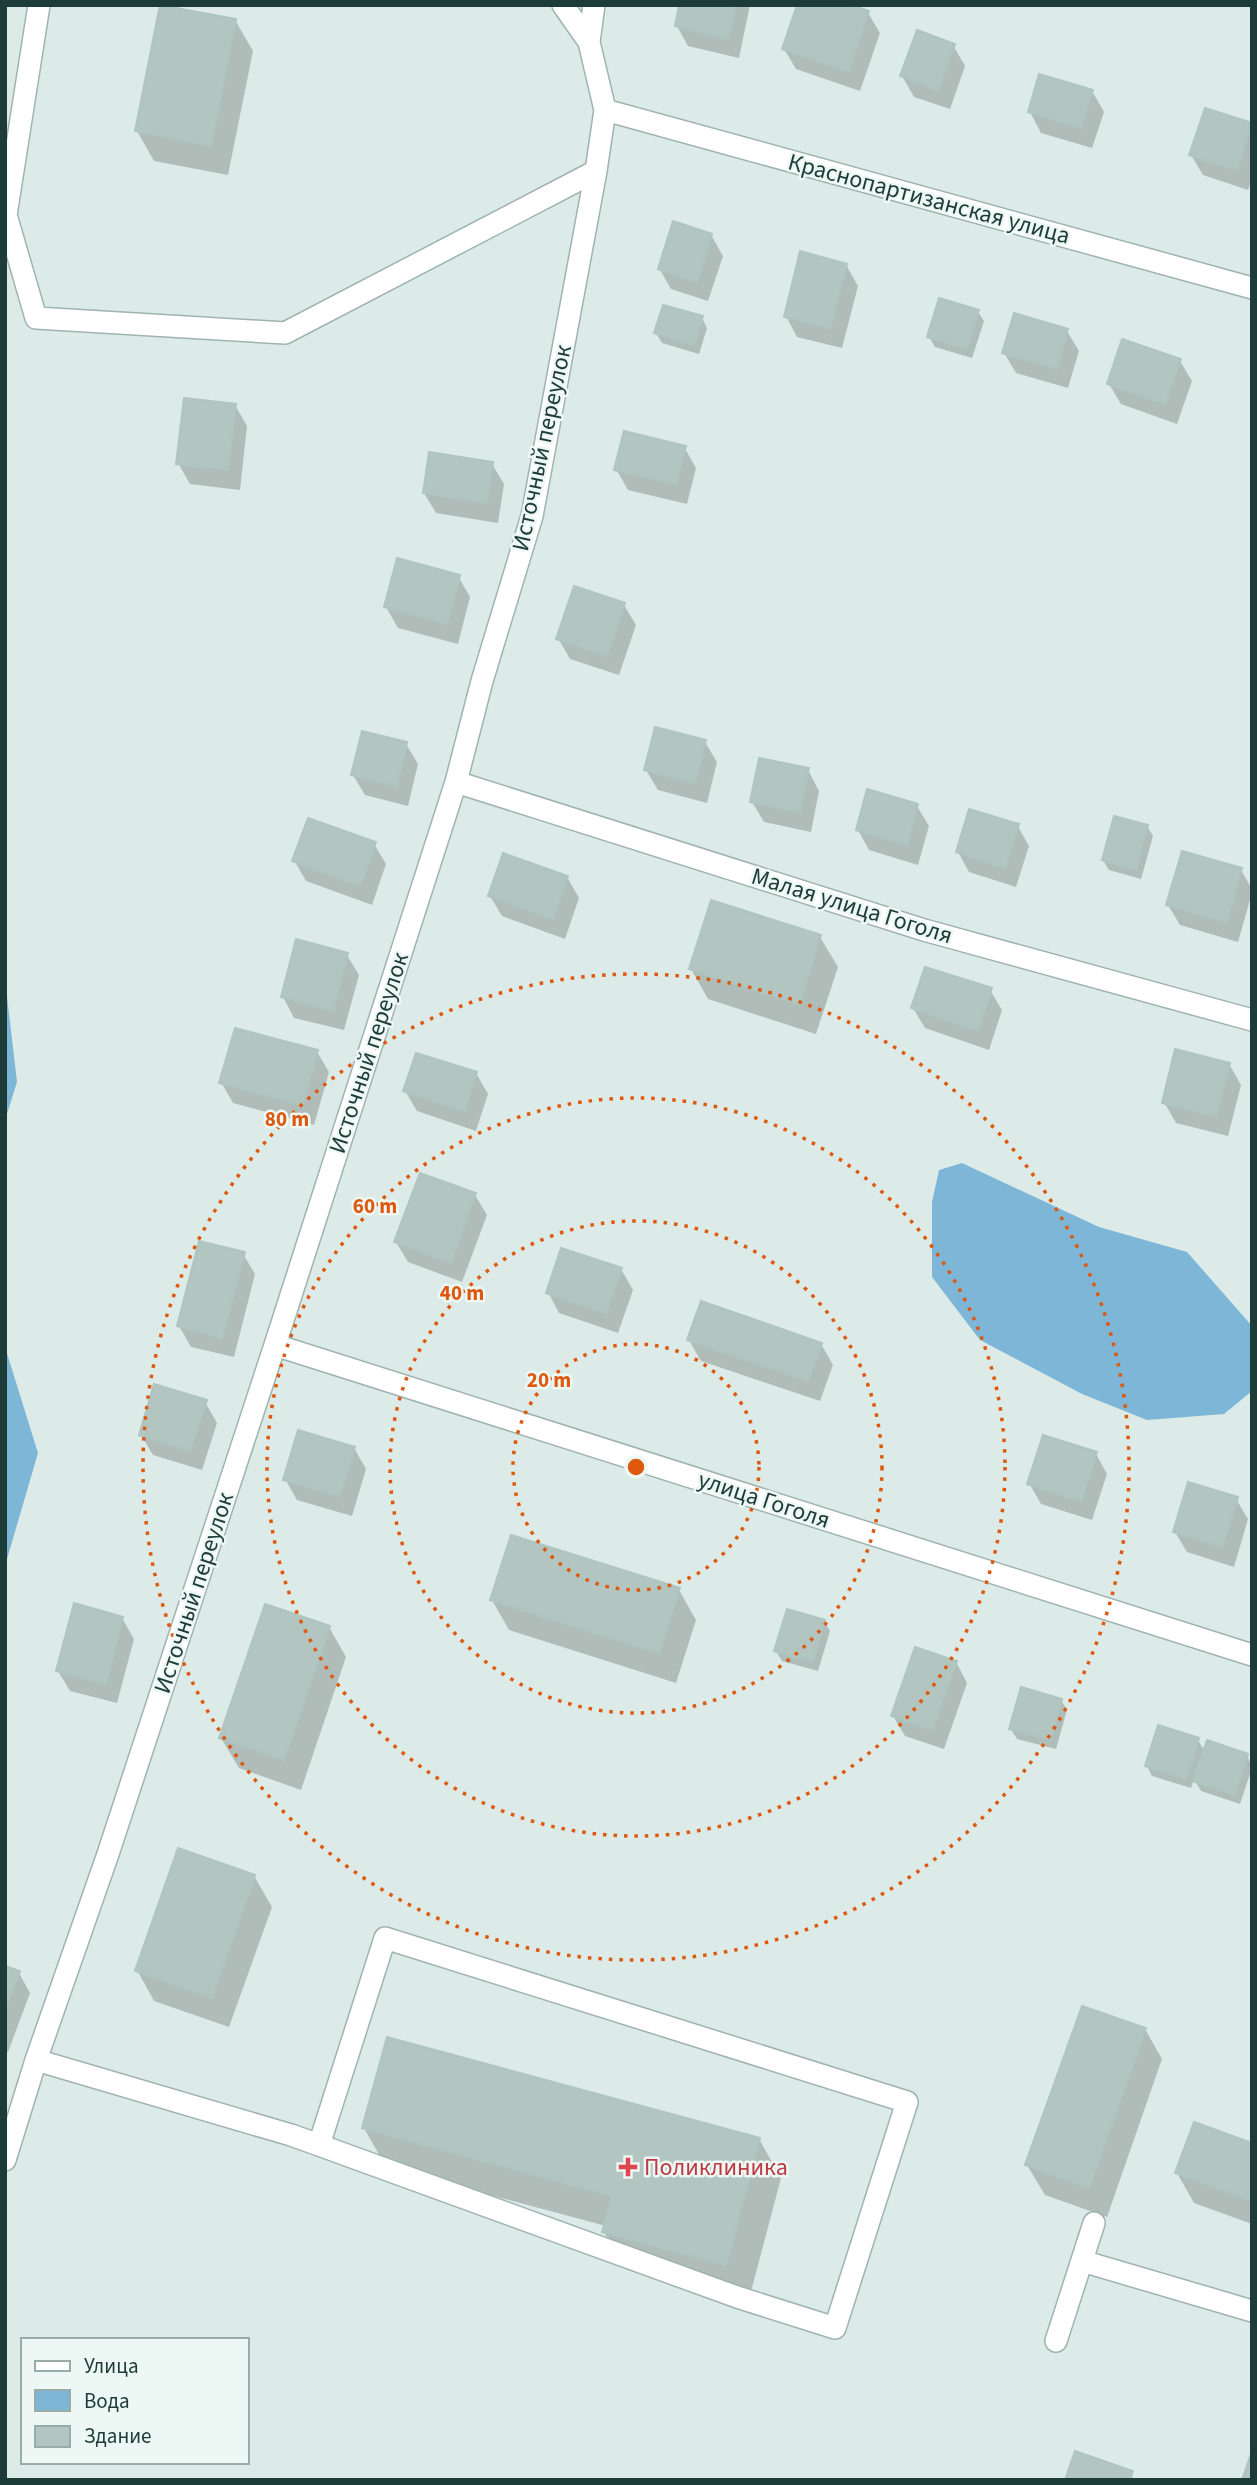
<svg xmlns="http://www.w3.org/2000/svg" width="1257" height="2485" viewBox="0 0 1257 2485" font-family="'Source Sans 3',sans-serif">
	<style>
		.water { fill: #7db6d7 }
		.shadow { fill: #0003 }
		.building { fill: #b2c5c1; stroke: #aec5c0; stroke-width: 2 }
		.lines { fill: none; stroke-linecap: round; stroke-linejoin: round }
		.minor-casing { stroke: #9fb3af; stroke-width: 24 }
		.minor { stroke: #fff; stroke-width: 21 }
		.ring { fill: none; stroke: #de580e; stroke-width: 3.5; stroke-dasharray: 3.5 7 }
		.health-dot { fill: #e0444e; stroke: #edf7f4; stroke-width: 2.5 }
		.labels { text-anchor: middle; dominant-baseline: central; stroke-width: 5; stroke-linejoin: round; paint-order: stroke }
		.street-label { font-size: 24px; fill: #1d3b39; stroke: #edf7f4 }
		.health-label { font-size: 24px; fill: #be3a42; stroke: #edf7f4; text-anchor: start }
		.centre { fill: #de580e; stroke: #edf7f4; stroke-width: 3.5 }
		.ring-label { font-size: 21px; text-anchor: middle; font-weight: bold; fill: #de580e; stroke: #edf7f4; stroke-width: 5; stroke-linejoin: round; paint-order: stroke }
	</style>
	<rect width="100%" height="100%" fill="#dcebe7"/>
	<!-- water -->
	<path class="water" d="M5,979L17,1082L5,1120Z
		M962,1163L1099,1227L1187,1252L1252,1326V1391L1224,1414L1147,1420L1082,1394L980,1340L932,1277V1202L939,1170Z
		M5,1347L38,1453L5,1566Z"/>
	<!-- shadow -->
	<path class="shadow" d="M681,5H750L739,58L688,46L677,26Z
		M868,13L880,33L860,91L796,69L784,49Z
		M235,20L253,51L228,175L154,161L137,131Z
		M953,45L965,66L950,109L914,97L902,76Z
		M1092,91L1104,112L1092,148L1041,133L1030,112Z
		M1251,125L1252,179L1248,190L1203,175L1191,155Z
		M711,235L723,256L708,301L671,289L659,268Z
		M846,265L858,286L842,348L797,337L786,316Z
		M978,312L984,321L972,358L935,347L929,337Z
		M702,318L707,328L699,354L662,343L656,333Z
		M1067,331L1079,351L1068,388L1016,373L1004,353Z
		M1180,361L1192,381L1177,424L1121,404L1109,384Z
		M235,405L247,426L240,490L190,484L178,463Z
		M684,447L696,468L687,504L628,490L616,469Z
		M492,464L504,484L498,523L436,513L424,493Z
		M458,576L470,597L458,644L398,628L386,607Z
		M624,605L636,625L619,675L570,659L558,638Z
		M705,742L717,762L707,803L658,790L646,770Z
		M406,744L418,764L408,806L365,795L353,775Z
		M808,770L819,791L811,832L764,822L752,802Z
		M917,806L929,826L918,865L869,850L858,830Z
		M1017,825L1029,846L1016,887L969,872L958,852Z
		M1147,826L1153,836L1141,879L1109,870L1103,860Z
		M374,844L386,864L372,905L306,881L294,860Z
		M1241,870L1252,889V893L1238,942L1180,925L1168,905Z
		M567,877L579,898L565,939L502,916L490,896Z
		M820,937L838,967L816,1034L708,999L691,969Z
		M347,955L359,975L344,1030L294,1018L283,997Z
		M990,990L1002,1010L989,1050L925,1028L913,1008Z
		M317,1052L329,1072L314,1125L233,1103L221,1082Z
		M1229,1064L1241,1085L1228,1136L1176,1123L1164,1102Z
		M476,1073L488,1094L476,1131L417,1111L405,1091Z
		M475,1195L487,1215L462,1282L408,1262L396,1242Z
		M243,1254L255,1274L234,1357L191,1347L179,1326Z
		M621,1269L633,1290L618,1333L559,1313L548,1292Z
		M689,1340L821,1344L833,1365L820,1401L701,1361Z
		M205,1402L217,1423L202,1470L153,1455L141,1435Z
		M354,1448L366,1469L352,1516L297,1500L285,1479Z
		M1096,1454L1107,1474L1092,1520L1041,1504L1029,1483Z
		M1236,1499L1248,1519L1234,1567L1187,1552L1175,1532Z
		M679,1590L696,1620L676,1683L509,1630L492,1600Z
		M122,1618L134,1639L117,1703L70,1691L58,1671Z
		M824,1621L830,1631L818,1671L782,1661L776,1651Z
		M329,1627L346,1657L301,1790L239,1768L221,1738Z
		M956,1662L967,1683L944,1749L905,1736L893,1716Z
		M1061,1700L1067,1710L1056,1749L1017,1739L1011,1729Z
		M1198,1740L1205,1752L1247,1755L1252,1768L1240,1804L1201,1791L1194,1779L1191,1788L1152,1776L1147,1766Z
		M254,1876L272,1907L229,2027L154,2001L137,1970Z
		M5,1968L19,1973L30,1993L8,2052L5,2051Z
		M1145,2029L1162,2059L1107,2217L1045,2195L1027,2165Z
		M364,2128L759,2139L781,2178L748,2303L627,2270L604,2232L606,2226L386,2167Z
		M1252,2145V2224L1194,2203L1177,2173Z"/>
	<!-- building -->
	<path class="building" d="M160,5L236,19L211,146L135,131Z
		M679,5H736L728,39L675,26Z
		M797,5H852L869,11L848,71L782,49Z
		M917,30L955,44L938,90L900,76Z
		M1039,74L1093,90L1081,128L1028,112Z
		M1205,108L1252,123L1237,170L1189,155Z
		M673,221L712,234L697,282L658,269Z
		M800,251L847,264L830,328L784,317Z
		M939,298L979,310L967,349L927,337Z
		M663,305L703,316L694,345L654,333Z
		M1014,313L1068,329L1057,369L1002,353Z
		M1122,339L1181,359L1165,404L1107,384Z
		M184,398L236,404L228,470L176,464Z
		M624,431L686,446L676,484L614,470Z
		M429,452L493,462L487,503L423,493Z
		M397,558L460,575L447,624L384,607Z
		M574,586L625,603L607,656L556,639Z
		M655,727L706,740L695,783L644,770Z
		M362,731L407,742L397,786L351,775Z
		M759,758L809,768L800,812L750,802Z
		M867,789L918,804L907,845L856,830Z
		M969,809L1019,824L1005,868L956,852Z
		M1114,816L1148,825L1136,870L1102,860Z
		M308,818L376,842L360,886L292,861Z
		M1182,851L1242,868L1227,922L1166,905Z
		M503,853L568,876L553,919L488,896Z
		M711,900L821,935L799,1004L689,969Z
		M296,939L348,953L333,1011L281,997Z
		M925,967L992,988L978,1031L911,1008Z
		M235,1028L318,1050L303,1105L219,1083Z
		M1175,1049L1230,1063L1216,1116L1162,1103Z
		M416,1053L477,1072L464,1111L403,1091Z
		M420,1173L476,1193L451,1263L394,1242Z
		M199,1241L245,1252L222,1338L177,1326Z
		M561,1248L622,1268L606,1313L546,1293Z
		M701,1301L822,1343L808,1381L687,1340Z
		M154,1384L207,1400L190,1451L139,1435Z
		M298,1430L355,1447L340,1496L283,1480Z
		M1043,1435L1097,1452L1081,1501L1027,1484Z
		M1188,1482L1238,1497L1222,1547L1173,1532Z
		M511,1535L680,1588L659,1653L490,1600Z
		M74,1603L123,1617L106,1684L56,1671Z
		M265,1604L330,1626L284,1760L219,1738Z
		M787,1609L825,1620L813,1662L774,1651Z
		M915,1647L957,1661L932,1730L891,1716Z
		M1021,1687L1062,1699L1050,1740L1009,1729Z
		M1158,1725L1199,1738L1186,1779L1145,1766Z
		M1207,1740L1248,1754L1235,1795L1193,1781Z
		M178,1848L255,1875L212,1998L135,1971Z
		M5,1966L20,1971L5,2009Z
		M1082,2006L1146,2028L1089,2188L1025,2165Z
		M387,2037L760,2138L726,2265L602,2232L612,2196L362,2128Z
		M1194,2122L1252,2143V2201L1175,2173Z
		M1075,2451L1133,2471L1130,2480H1065Z
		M1252,2451V2480H1242Z"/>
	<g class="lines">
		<defs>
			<path id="minor" d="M39,5L6,215L36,318L285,333L596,171
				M563,5L589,42
				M605,110L1252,288
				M456,782L924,930L1252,1020
				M275,1345L1252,1655
				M36,2060L291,2135L319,2145L737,2297L835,2328L907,2102L385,1938L319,2145
				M5,2160L36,2060L108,1854L275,1345L456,782L482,681L532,516L596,171L605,110L589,42L594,5
				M1082,2261L1252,2311
				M1056,2341L1094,2223"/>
		</defs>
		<!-- minor casing -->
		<use href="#minor" class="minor-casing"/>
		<!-- minor -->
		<use href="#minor" class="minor"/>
	</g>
	<!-- distance rings -->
	<g class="ring">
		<circle cx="636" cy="1467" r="123"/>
		<circle cx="636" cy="1467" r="246"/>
		<circle cx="636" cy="1467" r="369"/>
		<circle cx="636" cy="1467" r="493"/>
	</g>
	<!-- markers -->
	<path class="health-dot" d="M624.5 2156.5h7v7h7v7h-7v7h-7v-7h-7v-7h7z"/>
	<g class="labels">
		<!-- street labels -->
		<g class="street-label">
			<text transform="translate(929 199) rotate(15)">Краснопартизанская улица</text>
			<text transform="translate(542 448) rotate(-78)">Источный переулок</text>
			<text transform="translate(852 906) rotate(17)">Малая улица Гоголя</text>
			<text transform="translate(369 1053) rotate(-72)">Источный переулок</text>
			<text transform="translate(764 1500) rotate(18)">улица Гоголя</text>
			<text transform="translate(194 1593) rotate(-72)">Источный переулок</text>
		</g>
		<!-- health labels -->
		<g class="health-label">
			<text x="644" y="2167">Поликлиника</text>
		</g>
	</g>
	<circle cx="636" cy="1467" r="10" class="centre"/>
	<g class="ring-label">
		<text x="287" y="1126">80 m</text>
		<text x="375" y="1213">60 m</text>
		<text x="462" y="1300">40 m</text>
		<text x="549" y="1387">20 m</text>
	</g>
	<!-- border -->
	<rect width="1257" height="2485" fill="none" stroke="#1d3b39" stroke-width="14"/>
	<!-- legend -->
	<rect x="21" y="2338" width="228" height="126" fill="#edf7f4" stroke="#9aaca9" stroke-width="2"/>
	<rect x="35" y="2361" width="35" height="10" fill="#ffffff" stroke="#9aaca9" stroke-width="2"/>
	<text x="84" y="2373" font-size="21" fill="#1d3b39">Улица</text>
	<rect x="35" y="2390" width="35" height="21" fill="#7db6d7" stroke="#9aaca9" stroke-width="2"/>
	<text x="84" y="2408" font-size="21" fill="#1d3b39">Вода</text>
	<rect x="35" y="2426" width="35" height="21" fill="#b2c5c1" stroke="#9aaca9" stroke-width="2"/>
	<text x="84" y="2443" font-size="21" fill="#1d3b39">Здание</text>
</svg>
